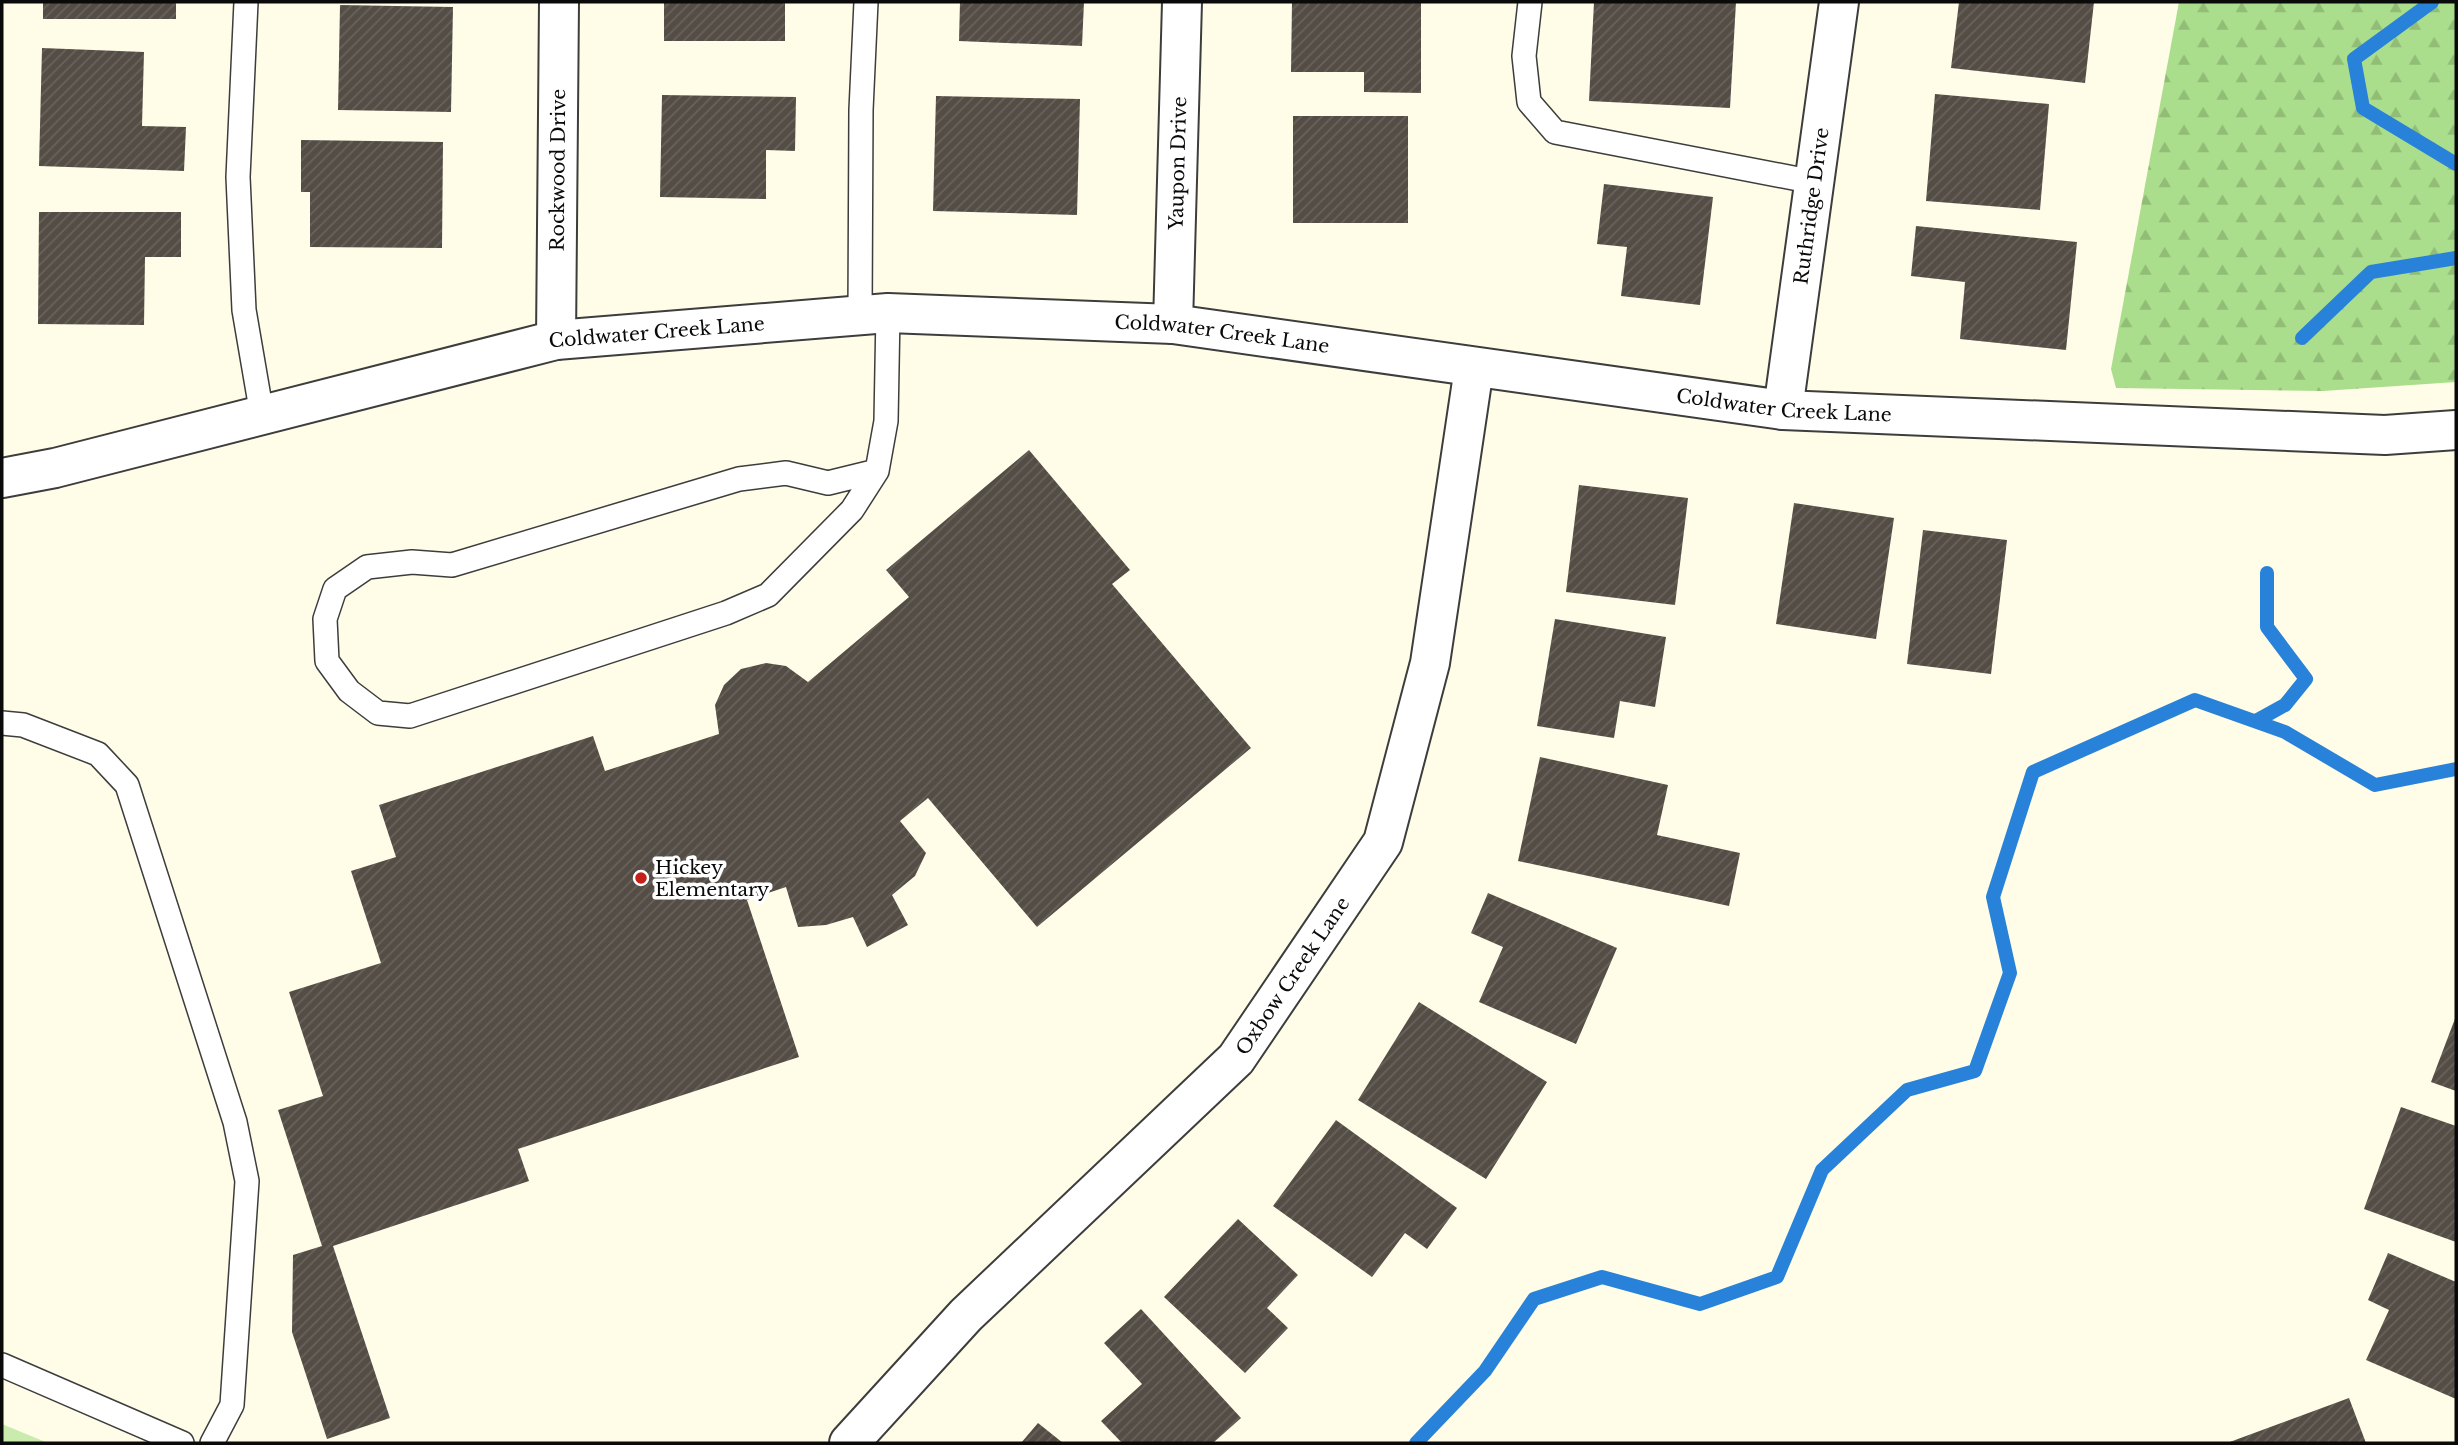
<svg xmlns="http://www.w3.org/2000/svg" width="2458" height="1445" viewBox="0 0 2458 1445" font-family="'Libre Baskerville',serif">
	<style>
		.forest { fill: url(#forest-firs) }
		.park { fill: #c9ecae }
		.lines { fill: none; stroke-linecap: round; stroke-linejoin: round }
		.stream { stroke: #2882d9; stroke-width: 14 }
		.building { fill: url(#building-hatch) }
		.service-casing { stroke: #3d3d3d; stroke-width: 26 }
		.minor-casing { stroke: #3d3d3d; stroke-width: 42 }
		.service { stroke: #fff; stroke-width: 23 }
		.minor { stroke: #fff; stroke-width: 38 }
		.poi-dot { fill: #c61f17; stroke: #fff; stroke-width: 2.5 }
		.labels { text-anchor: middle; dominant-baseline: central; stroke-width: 7; stroke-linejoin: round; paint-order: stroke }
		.street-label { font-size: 19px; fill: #0a0a0a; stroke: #fff }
		.poi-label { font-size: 19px; fill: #0a0a0a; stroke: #fff; text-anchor: start }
	</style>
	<defs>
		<pattern id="forest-firs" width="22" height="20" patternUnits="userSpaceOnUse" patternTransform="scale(1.75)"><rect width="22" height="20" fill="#aade8c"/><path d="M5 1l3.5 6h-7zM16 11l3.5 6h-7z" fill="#91bd77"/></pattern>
		<pattern id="building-hatch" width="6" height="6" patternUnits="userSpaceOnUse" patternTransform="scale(1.75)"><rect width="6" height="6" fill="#544d46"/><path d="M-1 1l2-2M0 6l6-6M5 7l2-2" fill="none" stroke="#68625c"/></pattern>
	</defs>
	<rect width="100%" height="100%" fill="#fffde8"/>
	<!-- forest -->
	<path class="forest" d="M2179,2H2456V382L2323,391L2116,388L2111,369Z"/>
	<!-- park -->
	<path class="park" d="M2,1424L48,1443H2Z"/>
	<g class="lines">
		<!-- stream -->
		<path class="stream" d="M2432,2L2354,59L2363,108L2456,164
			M2302,338L2371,272L2456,258
			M2256,721L2285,705L2306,679L2267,627V573
			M1416,1443L1485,1371L1534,1299L1602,1277L1700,1304L1777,1277L1822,1170L1907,1090L1975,1071L2010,973L1993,897L2033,772L2195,700L2285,732L2375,785L2456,769"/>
	</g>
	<!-- building -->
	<path class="building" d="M43,2H176V19H43Z
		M664,2H785V41H664Z
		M960,2H1084L1082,46L959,41Z
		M1292,2H1421V93L1364,92V72H1291Z
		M1594,2H1736L1730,108L1589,101Z
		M1959,2H2094L2085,83L1951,68Z
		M340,5L453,7L451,112L338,110Z
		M42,48L144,52L142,126L186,127L184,171L39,166Z
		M1935,94L2049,104L2040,210L1926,201Z
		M662,95L796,97L795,151L766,150V199L660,197Z
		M936,96L1080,99L1077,215L933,211Z
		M1293,116H1408V223H1293Z
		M301,140L443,142L442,248L310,247V192H301Z
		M1604,184L1713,197L1700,305L1621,296L1627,247L1597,244Z
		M39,212H181V257H145L144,325L38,324Z
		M1916,226L2077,242L2066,350L1960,339L1965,282L1911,276Z
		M1029,450L1130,570L1112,584L1251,748L1037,927L928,798L900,821L926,853L915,876L892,895L908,925L867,947L853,917L826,925L798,927L786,887L747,900L799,1057L518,1149L529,1181L333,1246L390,1418L327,1439L292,1332L293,1255L322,1246L278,1110L323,1096L289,992L381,963L351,871L396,857L379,805L593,736L605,771L719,734L715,705L724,685L741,669L766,663L786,666L808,682L909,597L886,570Z
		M1579,485L1688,498L1675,605L1566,592Z
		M1794,503L1894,518L1876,639L1776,624Z
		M1923,530L2007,540L1991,674L1907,664Z
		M1555,619L1666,637L1655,707L1620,701L1614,738L1537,726Z
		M1540,757L1668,785L1657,835L1740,853L1729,906L1518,861Z
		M1488,893L1617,948L1576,1044L1479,1002L1503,947L1471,933Z
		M1419,1002L1547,1082L1486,1179L1358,1100Z
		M2456,1016V1091L2431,1082Z
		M2401,1107L2456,1126V1242L2364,1209Z
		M1336,1120L1457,1208L1427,1249L1405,1233L1372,1277L1273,1206Z
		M1238,1219L1298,1275L1267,1308L1288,1328L1245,1373L1164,1297Z
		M2388,1253L2456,1282V1399L2366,1360L2389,1310L2368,1300Z
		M1141,1309L1241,1418L1213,1443H1122L1101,1421L1142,1384L1104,1343Z
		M2349,1398L2366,1443H2227Z
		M1038,1423L1063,1443H1021Z"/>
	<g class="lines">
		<defs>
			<path id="service" d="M246,2L238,177L244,310L262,415
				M1530,2L1524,56L1529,102L1555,132L1814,182
				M860,315L861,110L866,2
				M877,471L828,483L786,473L739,479L452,565L412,562L367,567L335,589L325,619L327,661L349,691L378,713L410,716L726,613L768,595L852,510L877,471L886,421L888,313
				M2,723L23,725L98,754L127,785L235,1122L247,1181L232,1405L212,1443
				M2,1365L182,1443"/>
			<g id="minor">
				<path id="s1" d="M1173,324L1182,2"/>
				<path id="s2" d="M556,340L559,2"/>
				<path id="s3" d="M1783,410L1839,2"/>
				<path id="s4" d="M2,478L55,468L556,340L888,313L1173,324L1783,410L2385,435L2456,430"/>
				<path id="s5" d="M849,1443L966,1315L1236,1059L1383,842L1430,663L1474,368"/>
			</g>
		</defs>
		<!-- service casing -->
		<use href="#service" class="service-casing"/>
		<!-- minor casing -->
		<use href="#minor" class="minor-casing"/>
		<!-- service -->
		<use href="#service" class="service"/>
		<!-- minor -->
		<use href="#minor" class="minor"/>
	</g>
	<!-- markers -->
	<circle class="poi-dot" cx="641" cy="878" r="7"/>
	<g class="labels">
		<!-- street labels -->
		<g class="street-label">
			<text stroke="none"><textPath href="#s1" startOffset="161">Yaupon Drive</textPath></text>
			<text stroke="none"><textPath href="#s2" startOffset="170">Rockwood Drive</textPath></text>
			<text stroke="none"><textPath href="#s3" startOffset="206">Ruthridge Drive</textPath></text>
			<text stroke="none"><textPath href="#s4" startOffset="672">Coldwater Creek Lane</textPath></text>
			<text stroke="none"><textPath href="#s4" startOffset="1239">Coldwater Creek Lane</textPath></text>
			<text stroke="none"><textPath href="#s4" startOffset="1806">Coldwater Creek Lane</textPath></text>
			<text stroke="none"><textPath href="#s5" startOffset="646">Oxbow Creek Lane</textPath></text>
		</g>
		<!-- poi labels -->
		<g class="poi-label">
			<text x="655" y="867">Hickey<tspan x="655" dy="22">Elementary</tspan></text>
		</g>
	</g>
	<!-- border -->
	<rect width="2458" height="1445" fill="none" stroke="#0a0a0a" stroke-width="7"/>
</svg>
